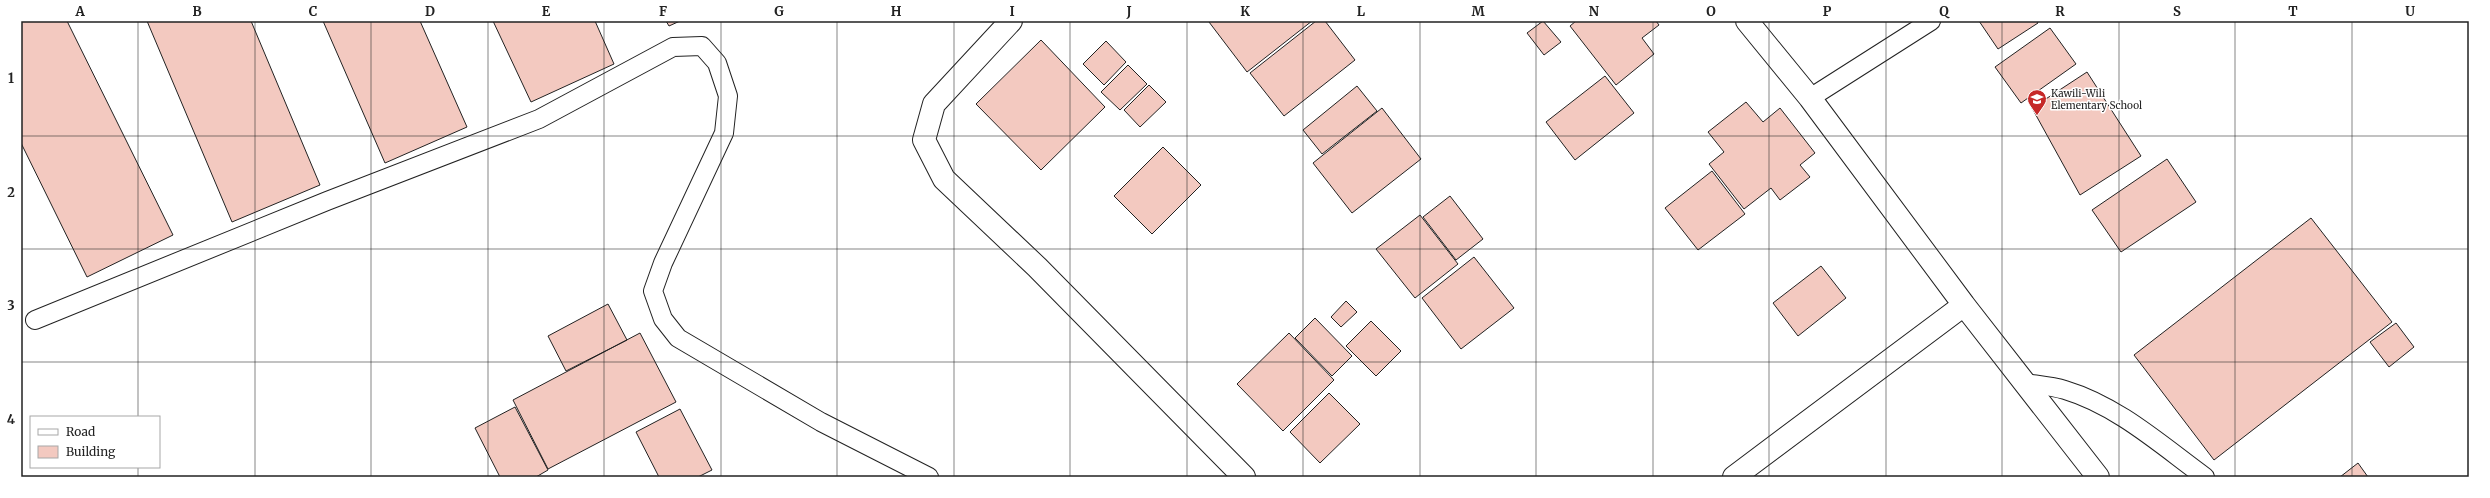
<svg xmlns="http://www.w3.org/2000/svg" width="2490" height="498" viewBox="0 0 2490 498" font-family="Merriweather,serif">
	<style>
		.building { fill: #f3c9c0; stroke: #222 }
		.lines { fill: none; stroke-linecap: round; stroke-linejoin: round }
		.lane-casing { stroke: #222; stroke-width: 20 }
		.street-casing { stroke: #222; stroke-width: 24 }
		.lane { stroke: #fff; stroke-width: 18 }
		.street { stroke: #fff; stroke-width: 22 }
		.grid { fill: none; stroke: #222; stroke-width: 1; stroke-opacity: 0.55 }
		.labels { text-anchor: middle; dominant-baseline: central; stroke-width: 3; stroke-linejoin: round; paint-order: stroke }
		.poi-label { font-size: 10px; fill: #222; stroke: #fff; text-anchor: start }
		.neatline { fill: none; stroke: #222; stroke-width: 1.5 }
		.grid-label { font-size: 13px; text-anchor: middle; font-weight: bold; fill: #222 }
	</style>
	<rect width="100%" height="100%" fill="#fff"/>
	<!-- building -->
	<path class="building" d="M21,21H67L173,235L87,277L21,143Z
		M147,21H251L320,185L232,222Z
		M323,21H420L467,127L385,163Z
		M493,21H595L614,64L531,102Z
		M666,21H680L669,26Z
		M1210,21H1312L1247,72L1209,22Z
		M1316,21H1325L1355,60L1284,116L1250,73Z
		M1543,21L1561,42L1544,55L1527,33Z
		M1576,21H1656L1659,25L1642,38L1654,54L1616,85L1570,26Z
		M1979,21H2037L2038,23L1998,49Z
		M2050,28L2076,64L2021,103L1995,67Z
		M1041,40L1105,107L1041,170L976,104Z
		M1106,41L1126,62L1104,85L1083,64Z
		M1128,65L1147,84L1120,110L1101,92Z
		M2087,72L2141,156L2080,195L2032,108Z
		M1605,76L1634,113L1575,160L1546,122Z
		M1149,85L1166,102L1140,127L1124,110Z
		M1357,86L1377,111L1322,154L1303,130Z
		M1746,102L1763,122L1780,108L1815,153L1800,165L1810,177L1780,200L1771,188L1744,209L1709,164L1724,152L1708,132Z
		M1382,108L1421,159L1352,213L1313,163Z
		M1163,147L1201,185L1152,234L1114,196Z
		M2167,159L2196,202L2121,252L2092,210Z
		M1712,171L1745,214L1698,250L1665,208Z
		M1450,196L1483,239L1456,260L1423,217Z
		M1420,215L1458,264L1415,298L1376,249Z
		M2311,218L2392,322L2214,460L2134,355Z
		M1474,257L1514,308L1461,349L1422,298Z
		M1821,266L1846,298L1798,336L1773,303Z
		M1346,301L1357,312L1341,327L1331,317Z
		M608,304L627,340L566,371L548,336Z
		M1315,318L1352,356L1332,376L1295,338Z
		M1371,321L1401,351L1376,376L1346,346Z
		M2396,323L2414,347L2389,367L2370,342Z
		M640,333L676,402L548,469L513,400Z
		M1289,333L1334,380L1283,431L1237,384Z
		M1329,393L1360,424L1320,463L1290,432Z
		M515,407L548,470L536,477H500L475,428Z
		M680,409L712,470L698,477H659L636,432Z
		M2358,463L2368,477H2340Z"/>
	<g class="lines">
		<defs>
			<path id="lane" d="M1810,98L1931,21
				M35,320L327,201L539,119L673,47L702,46L717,63L728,96L724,133L663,263L653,291L663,319L678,338L821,422L929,477
				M2025,383C2038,385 2052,386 2065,390C2118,406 2161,445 2205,477"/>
			<path id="street" d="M1011,21L934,104L924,140L944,179L1037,267L1244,477
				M1747,21L1810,98L1964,305L2098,477
				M1734,477L1964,305"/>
		</defs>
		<!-- lane casing -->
		<use href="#lane" class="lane-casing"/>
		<!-- street casing -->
		<use href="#street" class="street-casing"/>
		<!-- lane -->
		<use href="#lane" class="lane"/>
		<!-- street -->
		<use href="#street" class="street"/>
	</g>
	<!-- grid -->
	<path class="grid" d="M138,21V417M255,21V477M371,21V477M488,21V477M604,21V477M721,21V477M837,21V477M954,21V477M1070,21V477M1187,21V477M1303,21V477M1420,21V477M1536,21V477M1653,21V477M1769,21V477M1886,21V477M2002,21V477M2119,21V477M2235,21V477M2352,21V477M21,136H2469M21,249H2469M21,362H2469M138,467V477"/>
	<!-- icons -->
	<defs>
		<symbol id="school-pin" viewBox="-11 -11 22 30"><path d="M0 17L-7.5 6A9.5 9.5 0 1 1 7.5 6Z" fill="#c62828" stroke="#fff"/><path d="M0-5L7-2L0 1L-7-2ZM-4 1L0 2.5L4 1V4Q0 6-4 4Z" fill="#fff"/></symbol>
	</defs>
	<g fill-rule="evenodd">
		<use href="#school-pin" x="2026" y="88" width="22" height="30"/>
	</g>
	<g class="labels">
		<!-- poi labels -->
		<g class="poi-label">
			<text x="2051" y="93">Kawili-Wili<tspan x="2051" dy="12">Elementary School</tspan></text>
		</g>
	</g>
	<!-- border -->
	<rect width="2490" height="498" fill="none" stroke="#ffffff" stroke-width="44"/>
	<!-- legend -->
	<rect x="30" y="416" width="130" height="52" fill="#ffffff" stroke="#a7a7a7"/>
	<rect x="38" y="429" width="20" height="6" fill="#ffffff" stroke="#a7a7a7"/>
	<text x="66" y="436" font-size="12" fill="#222222">Road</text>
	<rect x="38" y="446" width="20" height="12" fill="#f3c9c0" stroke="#a7a7a7"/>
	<text x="66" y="456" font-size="12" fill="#222222">Building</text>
	<rect x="22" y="22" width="2446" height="454" class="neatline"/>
	<g class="grid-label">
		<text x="80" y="16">A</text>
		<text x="197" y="16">B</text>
		<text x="313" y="16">C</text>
		<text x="430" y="16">D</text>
		<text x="546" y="16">E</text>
		<text x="663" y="16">F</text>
		<text x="779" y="16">G</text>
		<text x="896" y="16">H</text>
		<text x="1012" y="16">I</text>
		<text x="1129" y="16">J</text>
		<text x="1245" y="16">K</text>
		<text x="1361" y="16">L</text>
		<text x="1478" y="16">M</text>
		<text x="1594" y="16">N</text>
		<text x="1711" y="16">O</text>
		<text x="1827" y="16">P</text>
		<text x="1944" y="16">Q</text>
		<text x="2060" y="16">R</text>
		<text x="2177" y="16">S</text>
		<text x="2293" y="16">T</text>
		<text x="2410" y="16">U</text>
		<text x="11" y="83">1</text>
		<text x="11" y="197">2</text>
		<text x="11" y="310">3</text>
		<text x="11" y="424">4</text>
	</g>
</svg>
